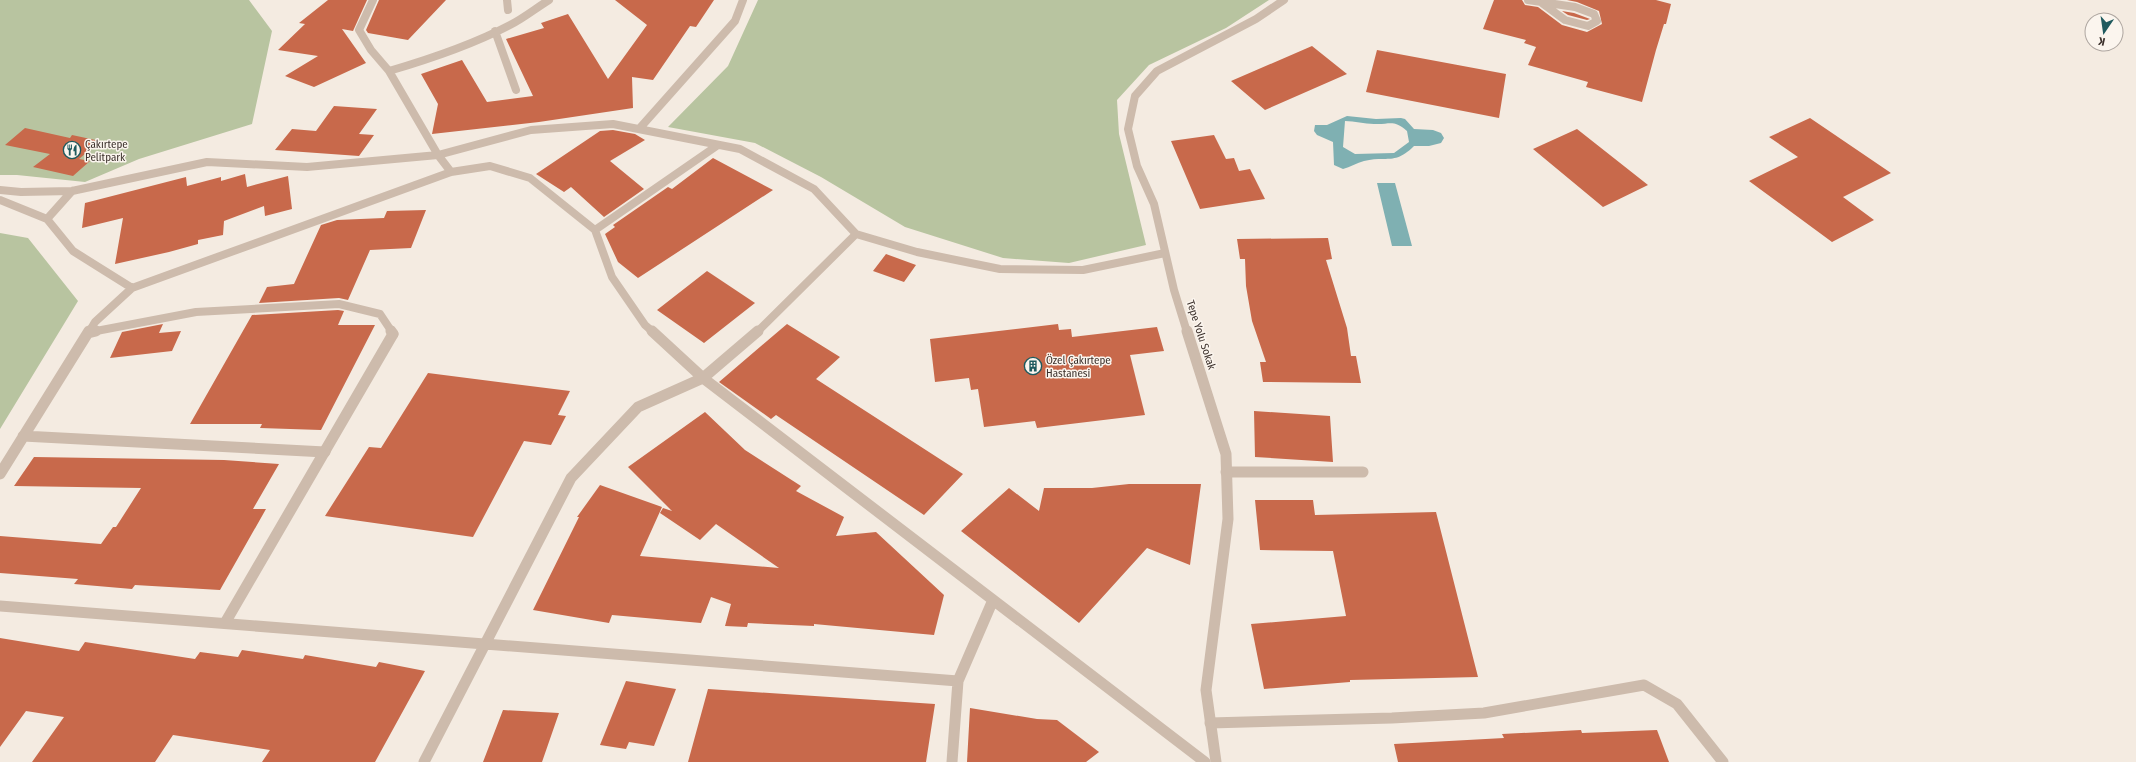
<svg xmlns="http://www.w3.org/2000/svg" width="2136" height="762" viewBox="0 0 2136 762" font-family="'Fira Sans Condensed',sans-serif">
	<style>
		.green { fill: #b8c4a0 }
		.water { fill: #7fb0b2; fill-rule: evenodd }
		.building { fill: #c8694b }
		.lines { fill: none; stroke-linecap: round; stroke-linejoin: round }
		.service { stroke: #cdbbac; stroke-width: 11 }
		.minor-far1 { stroke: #cdbbac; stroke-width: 8 }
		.minor { stroke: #cdbbac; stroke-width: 11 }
		.tertiary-far1 { stroke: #cdbbac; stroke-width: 8 }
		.tertiary { stroke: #cdbbac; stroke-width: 11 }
		.labels { text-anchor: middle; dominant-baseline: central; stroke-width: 3; stroke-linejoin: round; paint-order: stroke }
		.poi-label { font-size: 11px; fill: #3b302b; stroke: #fbf5ee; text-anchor: start }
		.street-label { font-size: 11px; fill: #3b302b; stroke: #fbf5ee }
	</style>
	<rect width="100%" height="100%" fill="#f4ebe1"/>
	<!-- green -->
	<path class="green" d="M0,0H249L272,31L252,124L139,159L85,182L17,175H0Z
		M758,0H1269L1226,28L1149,65L1117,100L1119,134L1146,245L1069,263L1003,258L905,227L821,177L755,143L668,127L728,66Z
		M0,233L28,238L78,301L0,429Z"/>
	<!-- water -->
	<path class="water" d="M1347,116L1376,119L1401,118L1405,119L1414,129L1433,130L1441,133L1444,138L1441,143L1429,146H1414C1394,166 1386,155 1364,161C1357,163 1350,167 1343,169L1334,165L1333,142L1317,135L1314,131L1315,125H1327ZM1345,121C1355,121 1364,124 1374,124C1390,125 1393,119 1407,131L1409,142L1394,153L1355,154L1343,147Z
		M1377,183H1395L1412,246H1392Z"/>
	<!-- building -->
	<path class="building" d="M328,0H367L353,31L342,29L366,63L314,87L285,76L318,56L278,50L305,24L299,23Z
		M379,0H446L408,40L368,33L366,30Z
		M615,0H714L696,27L690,26L653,80L632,77L633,108L539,122L432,134L438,104L421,74L462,60L487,102L533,96L506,39L544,28L541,23L568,14L608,79L647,25Z
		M1494,0H1522L1525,5L1538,7L1562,25L1587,32L1602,24L1599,11L1577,2L1567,0H1656L1671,4L1666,24H1664L1656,50L1642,102L1586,87L1588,82L1528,65L1536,47L1524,43L1526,40L1483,29Z
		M1562,11L1574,13L1590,19L1587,20L1568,15Z
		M1312,46L1347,74L1265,110L1231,81Z
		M1377,50L1506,74L1499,118L1366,92Z
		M334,106L377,109L359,134L374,135L359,156L275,150L292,129L316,131Z
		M1810,118L1891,173L1843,197L1874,220L1832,242L1749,181L1798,157L1769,137Z
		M25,128L70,138L72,135L100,141L79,159L90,161L73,176L33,167L50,154L5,145Z
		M1577,129L1648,185L1603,207L1533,149Z
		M613,130L635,134L645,140L610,161L644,189L604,217L571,187L564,192L536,174L600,131Z
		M1214,135L1226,159L1234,158L1239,171L1250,169L1265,199L1200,209L1171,141Z
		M713,158L773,190L638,278L618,262L605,234L615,227L613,225L668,187L672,189Z
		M245,174L247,187L288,176L292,209L265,216L264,206L224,221L223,235L198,240V244L169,252L115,264L123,218L82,228L85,203L186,177L187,186L221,177V181Z
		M426,210L411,248L370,250L348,300L339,298L259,303L267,287L294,284L321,225L337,220L384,218L387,211Z
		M1328,238L1332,259L1326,260L1347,328L1351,356H1356L1361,383L1263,382L1260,362H1266L1252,321L1246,286L1245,259H1240L1237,239Z
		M886,254L916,265L904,282L873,271Z
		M707,271L755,303L704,343L657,310Z
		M338,310L344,311L338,325H375L321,430L260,428L262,424H190L252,315Z
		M163,324L159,333L181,331L172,351L110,358L122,332Z
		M787,324L840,357L816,379L963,474L924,515L776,415L771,419L719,382Z
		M1058,324L1059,330L1071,329L1072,337L1157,327L1164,351L1130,355L1145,415L1037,428L1035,421L984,427L978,389L971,390L969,378L935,382L930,339Z
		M428,373L570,391L558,415L566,416L551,445L524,441L473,537L325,516L369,447L381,448Z
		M1254,411L1330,416L1333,462L1255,457Z
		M705,412L745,450L801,486L796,491L844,517L836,536L876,532L944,595L934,635L814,624V626L748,623L747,627L725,626L731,604L711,597L701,623L612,615L609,623L533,610L579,517H577L600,485L662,507L640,556L779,568L716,524L700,540L660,513L663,508L672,511L628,467Z
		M34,457L224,460L279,464L253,509H266L220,590L135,585L132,589L74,584L78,579L0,573V536L101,544L113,527H116L141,488L14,486Z
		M1129,484H1201L1190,565L1147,548L1079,623L961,531L1009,488L1039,511L1044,488H1092Z
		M1255,500H1313L1315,515L1436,512L1478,677L1350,680V682L1264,689L1251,624L1346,616L1333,551L1260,550Z
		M0,638L79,651L85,642L195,659L200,652L238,657L242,650L303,659L305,655L376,667L379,662L425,671L375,762H262L270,750L173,735L155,762H32L64,717L26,711L0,747Z
		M626,681L676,689L654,746L629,742L626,749L600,745Z
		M708,689L935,704L926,762H688Z
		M970,708L1037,719L1057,720L1099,752L1086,762H967Z
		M503,710L559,713L542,762H483Z
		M1581,730L1582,733L1657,730L1669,762H1398L1394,744L1504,738L1502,734Z"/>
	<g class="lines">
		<!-- service -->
		<path class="service" d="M225,623L393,334"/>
		<!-- minor-far1 -->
		<path class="minor-far1" d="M373,0L359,30L371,50L389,71L438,155L451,172
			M507,0L508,10
			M1528,0L1575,7L1594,14L1597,21L1588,26L1565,20L1542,3
			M495,31L516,90
			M389,71C430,59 472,45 510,25C524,18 536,8 549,0
			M639,129L735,21L743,0
			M0,190L21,192L72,191L207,162L307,167L438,155L531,130L613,124L740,149L814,189L856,234L917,252L1000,269L1083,270L1165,253
			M0,200L47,219L73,251L132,288
			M47,219L72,191
			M595,230L718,145
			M89,332L95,322L132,288L451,172L490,166L530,178L595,230L612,277L645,325L653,332
			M91,332L196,312L339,304L380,314L392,332
			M757,332L856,234"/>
		<!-- minor -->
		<path class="minor" d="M391,331L393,334
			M652,331L703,378L1205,762
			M88,333L96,331
			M23,436L325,452
			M1226,472H1363
			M0,474L89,331
			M0,606L958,681
			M1210,723L1392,718L1484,713L1644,685L1677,704L1723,762
			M424,762L571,478L638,407L703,378L758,331
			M952,762L958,681L993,600"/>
		<!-- tertiary-far1 -->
		<path class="tertiary-far1" d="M1187,332L1174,290L1154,204L1137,166L1128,129L1135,96L1157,71L1256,19L1284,0"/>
		<!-- tertiary -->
		<path class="tertiary" d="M1187,331L1226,454L1228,519L1206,690L1216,762"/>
	</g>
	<!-- icons -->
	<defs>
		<symbol id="restaurant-ring" viewBox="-11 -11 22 22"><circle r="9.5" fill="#fbf5ee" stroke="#1f5a5e" stroke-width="1.5"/><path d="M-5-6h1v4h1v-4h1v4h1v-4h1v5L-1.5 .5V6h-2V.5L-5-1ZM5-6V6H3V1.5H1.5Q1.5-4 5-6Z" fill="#1f5a5e"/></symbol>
		<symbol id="building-ring" viewBox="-11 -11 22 22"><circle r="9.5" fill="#fbf5ee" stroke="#1f5a5e" stroke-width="1.5"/><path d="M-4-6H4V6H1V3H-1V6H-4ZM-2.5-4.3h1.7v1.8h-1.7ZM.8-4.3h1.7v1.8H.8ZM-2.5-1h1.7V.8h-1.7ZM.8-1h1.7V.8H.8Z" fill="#1f5a5e"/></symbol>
	</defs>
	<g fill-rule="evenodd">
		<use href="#restaurant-ring" x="62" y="140" width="20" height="20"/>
		<use href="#building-ring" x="1023" y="356" width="20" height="20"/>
	</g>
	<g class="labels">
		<!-- poi labels -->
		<g class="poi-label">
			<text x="85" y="144">Çakırtepe<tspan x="85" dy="13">Pelitpark</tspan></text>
			<text x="1046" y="360">Özel Çakırtepe<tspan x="1046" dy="13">Hastanesi</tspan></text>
		</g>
		<!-- street labels -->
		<g class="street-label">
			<text transform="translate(1201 335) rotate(72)">Tepe Yolu Sokak</text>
		</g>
	</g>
	<!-- north arrow -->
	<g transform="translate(2104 32) rotate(193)"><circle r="19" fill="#fbf5ee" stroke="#aea6a0"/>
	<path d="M0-3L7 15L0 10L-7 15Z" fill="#1f5a5e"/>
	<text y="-6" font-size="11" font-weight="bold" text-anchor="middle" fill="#3b302b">K</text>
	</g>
</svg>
